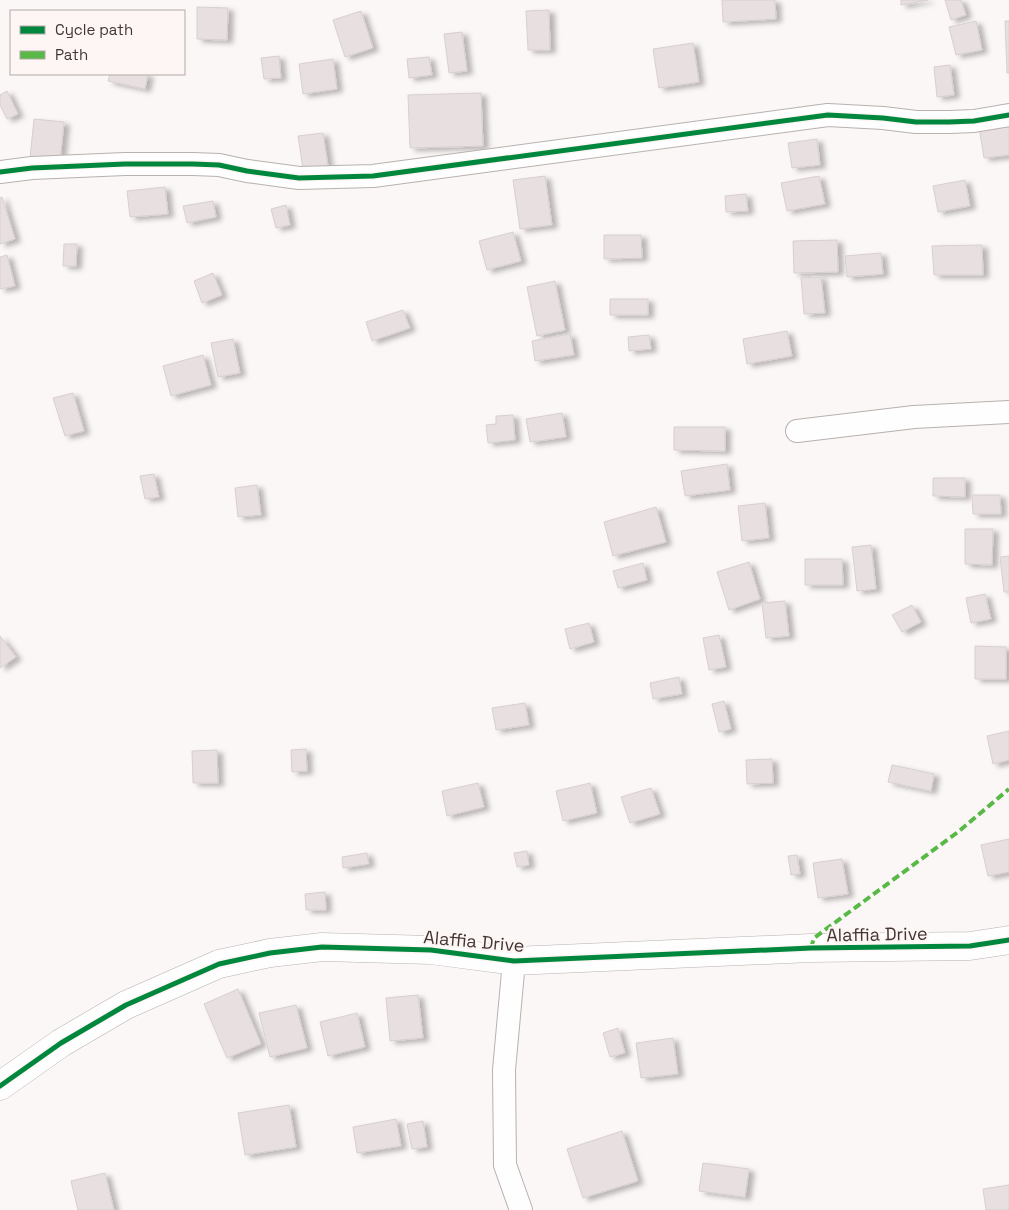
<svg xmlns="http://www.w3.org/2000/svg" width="1009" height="1210" viewBox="0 0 1009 1210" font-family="'Space Grotesk',sans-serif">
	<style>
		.building { fill: #e8dfe1; stroke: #d7cfd0; filter: url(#shadow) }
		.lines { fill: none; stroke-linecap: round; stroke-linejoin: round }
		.minor-casing { stroke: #b8b1ae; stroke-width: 24 }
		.tertiary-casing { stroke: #b8b1ae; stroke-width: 29 }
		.minor { stroke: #fefefe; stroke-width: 22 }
		.tertiary { stroke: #fefefe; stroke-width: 28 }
		.quiet { stroke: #58b947; stroke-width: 4; stroke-dasharray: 8 4; stroke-linecap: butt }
		.cycleway-casing { stroke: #fdf6f4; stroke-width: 8 }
		.cycleway { stroke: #00873e; stroke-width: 5 }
		.labels { text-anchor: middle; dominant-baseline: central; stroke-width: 4.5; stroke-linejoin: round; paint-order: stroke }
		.street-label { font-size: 18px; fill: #423532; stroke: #fdf6f4 }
	</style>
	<defs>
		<filter id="shadow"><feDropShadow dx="5.5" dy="3" stdDeviation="2.5" flood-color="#0004"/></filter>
	</defs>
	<rect width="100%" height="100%" fill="#fbf7f6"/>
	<!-- building -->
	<path class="building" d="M722,0H775L776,19L723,22Z
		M901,0H928L901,5Z
		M945,0H961L966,15L951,20Z
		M197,7L228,8L227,40L197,39Z
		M549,10L550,50H528L526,11Z
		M361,11L373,48L345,57L333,20Z
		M976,21L982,50L956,55L949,27Z
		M1005,21H1009V73H1007Z
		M462,32L467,71L449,73L444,34Z
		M693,43L699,82L659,88L653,49Z
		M279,56L281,78L264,79L261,58Z
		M429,57L432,75L409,78L407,59Z
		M333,59L337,89L303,94L299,64Z
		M950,65L954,95L937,97L934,67Z
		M110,74H148L145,89L108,81Z
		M7,91L18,114L7,119L0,105V95Z
		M481,93L483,146L410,148L408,95Z
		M34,119L64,122L60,161L30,158Z
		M1009,123V155L984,158L979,127Z
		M323,133L328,166L303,169L298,136Z
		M817,139L820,165L792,168L788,143Z
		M545,176L552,225L520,229L513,180Z
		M819,176L825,204L787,211L781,183Z
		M965,180L970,206L938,212L933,186Z
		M165,187L168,214L130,217L127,191Z
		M746,194L748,211L726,212L725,196Z
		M2,197L15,239L0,244V198Z
		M213,201L216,217L187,223L183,206Z
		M286,205L290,225L276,228L271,209Z
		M513,232L521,261L487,270L479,241Z
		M604,235H641L642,258L604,259Z
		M837,240L838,272L794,273L793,241Z
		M64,244H77L76,266H63Z
		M982,245L983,275H934L932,246Z
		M881,253L883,274L847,277L845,256Z
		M7,255L15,286L0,289V257Z
		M213,273L222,295L202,303L194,281Z
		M821,277L825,313L804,314L801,278Z
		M555,281L565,330L537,336L527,287Z
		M610,299H648V315H610Z
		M403,310L410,328L372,341L366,322Z
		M787,331L792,356L747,364L743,339Z
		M570,334L574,355L535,361L532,341Z
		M649,335L651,349L629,351L628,337Z
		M233,339L240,373L218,377L211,343Z
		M203,355L211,385L171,396L163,366Z
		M73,393L84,431L65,436L53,398Z
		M562,413L566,437L530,442L526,419Z
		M513,415L515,440L488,443L486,425L496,424V416Z
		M674,427H725V451L674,450Z
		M727,464L730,490L685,496L681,471Z
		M154,474L159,497L145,499L140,476Z
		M933,478H965V497L933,496Z
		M257,485L261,515L238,517L235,488Z
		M972,495H1000L1001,514H973Z
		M765,503L769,538L742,541L738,506Z
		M656,507L666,542L613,556L604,522Z
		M965,529H993L992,565L965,564Z
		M871,545L876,589L857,591L852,547Z
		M1009,556V592H1004L1000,557Z
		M805,559H842L843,585H805Z
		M749,562L760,599L729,610L717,572Z
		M643,563L647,580L618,588L613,571Z
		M985,594L991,619L971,623L966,598Z
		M785,601L789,636L766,638L762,603Z
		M912,605L921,622L902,632L892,615Z
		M589,623L594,642L570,649L565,629Z
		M719,635L726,667L709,670L703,638Z
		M0,636L16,657L0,668Z
		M975,646L1006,647V679H975Z
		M679,677L682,694L653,699L650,683Z
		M724,701L731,729L719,732L712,704Z
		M525,703L529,725L496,730L492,708Z
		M1009,731V760L993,764L987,736Z
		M306,749L307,771L292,772L291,750Z
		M217,750L218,783H193L192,751Z
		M772,759L773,783L747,784L746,760Z
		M892,765L934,774L931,791L888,782Z
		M478,783L484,807L447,816L442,791Z
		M590,783L597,813L563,821L556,791Z
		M651,788L660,814L630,823L621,797Z
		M1009,839V872L988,876L981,845Z
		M527,851L529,865L517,867L514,853Z
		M367,853L369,864L343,868L342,857Z
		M797,855L800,874L791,875L788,856Z
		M842,859L848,894L818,898L813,863Z
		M325,892L326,910H306L305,894Z
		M238,989L261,1044L227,1058L204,1004Z
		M418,995L423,1038L390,1041L386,998Z
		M296,1005L307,1048L270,1057L259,1013Z
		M357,1013L365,1047L328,1056L320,1022Z
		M618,1028L625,1053L610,1057L603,1033Z
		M673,1038L678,1074L641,1078L636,1043Z
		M289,1105L296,1147L245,1155L238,1113Z
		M396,1119L401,1146L357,1153L353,1127Z
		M423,1121L427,1147L412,1149L407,1124Z
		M622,1131L638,1181L583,1198L567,1149Z
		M703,1163L749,1169L745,1197L699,1191Z
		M105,1173L114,1210H78L71,1181Z
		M1009,1185V1210H986L983,1189Z"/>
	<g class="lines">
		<defs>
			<path id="minor" d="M0,172L32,168L125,164H193L219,165L247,171L299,178L373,176L828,115L883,118L916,122H949L974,121L1009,115
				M797,431L914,417L1009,412
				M514,961L504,1070L505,1165L521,1210"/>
			<path id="tertiary" d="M0,1086L61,1043L126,1005L219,964L270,953L322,947L431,950L514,961L811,948L970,946L1009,940"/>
		</defs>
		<!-- minor casing -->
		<use href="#minor" class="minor-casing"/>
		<!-- tertiary casing -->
		<use href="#tertiary" class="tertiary-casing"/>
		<!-- minor -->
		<use href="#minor" class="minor"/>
		<!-- tertiary -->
		<use href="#tertiary" class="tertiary"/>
		<!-- quiet -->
		<path class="quiet" d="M811,948L814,938L958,832L1009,789"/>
		<defs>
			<path id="cycleway" d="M0,172L32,168L125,164H193L219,165L247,171L299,178L373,176L828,115L883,118L916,122H949L974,121L1009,115
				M0,1086L61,1043L126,1005L219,964L270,953L322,947L431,950L514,961L811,948L970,946L1009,940"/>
		</defs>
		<!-- cycleway casing -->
		<use href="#cycleway" class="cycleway-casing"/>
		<!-- cycleway -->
		<use href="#cycleway" class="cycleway"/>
	</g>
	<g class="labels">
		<!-- street labels -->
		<g class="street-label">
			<text transform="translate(877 934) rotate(-1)">Alaffia Drive</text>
			<text transform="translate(474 941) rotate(5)">Alaffia Drive</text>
		</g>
	</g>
	<!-- legend -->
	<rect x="10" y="10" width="175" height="65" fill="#fdf6f4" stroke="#b2a9a6"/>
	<rect x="20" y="26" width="25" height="8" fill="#00873e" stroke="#b2a9a6"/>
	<text x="55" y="35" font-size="15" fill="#423532">Cycle path</text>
	<rect x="20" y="51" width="25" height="8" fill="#58b947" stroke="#b2a9a6"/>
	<text x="55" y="60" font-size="15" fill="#423532">Path</text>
</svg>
